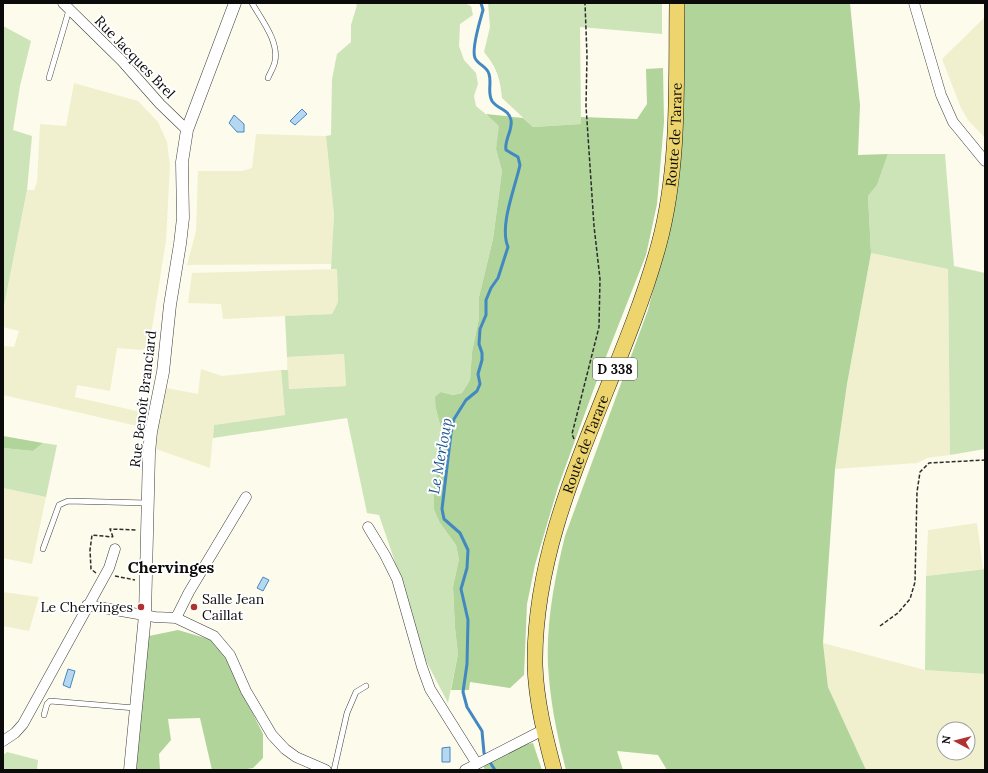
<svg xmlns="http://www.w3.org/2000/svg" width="988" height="773" viewBox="0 0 988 773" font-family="Lora,serif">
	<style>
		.farmland { fill: #f1f0ce; fill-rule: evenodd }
		.green { fill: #cde4b9 }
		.forest { fill: #b0d499 }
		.water { fill: #b5d7f0; stroke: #4288c1 }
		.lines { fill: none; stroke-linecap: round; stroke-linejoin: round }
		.stream { stroke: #4288c1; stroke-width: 3 }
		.service-casing { stroke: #3e3e3e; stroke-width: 6 }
		.minor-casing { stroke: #3e3e3e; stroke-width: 11 }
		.tertiary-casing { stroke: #3e3e3e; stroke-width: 13 }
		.primary-casing { stroke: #1c1c1c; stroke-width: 16 }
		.path { stroke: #2d2d2d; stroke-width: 1.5; stroke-dasharray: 4 2; stroke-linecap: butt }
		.service { stroke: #fff; stroke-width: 5 }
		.minor { stroke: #fff; stroke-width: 10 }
		.tertiary { stroke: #fff; stroke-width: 12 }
		.primary { stroke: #edd46c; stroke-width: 15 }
		.poi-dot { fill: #af3130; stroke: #fff; stroke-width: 1.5 }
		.labels { text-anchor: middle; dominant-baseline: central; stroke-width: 4; stroke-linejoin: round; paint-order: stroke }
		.shield { fill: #fff; stroke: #545454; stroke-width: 1 }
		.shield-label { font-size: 13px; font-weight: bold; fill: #0b0b0b }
		.street-label { font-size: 14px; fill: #0b0b0b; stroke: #fff }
		.poi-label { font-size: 14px; fill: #0b0b0b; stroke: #fff; text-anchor: start }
		.water-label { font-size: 15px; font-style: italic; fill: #205a92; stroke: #fff }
		.quarter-label { font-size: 16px; font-weight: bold; fill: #0b0b0b; stroke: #fff }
	</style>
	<rect width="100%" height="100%" fill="#fdfbec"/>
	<!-- farmland -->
	<path class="farmland" d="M985,17V138L968,120L961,108L942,59Z
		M74,83L138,101L158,122L167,142L170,165L166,241L149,347L141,350L117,348L110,391L77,385L75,397L141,412L137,426L3,395V346L14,347L19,331L3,327V311L27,190H34L37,182L40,124L66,126Z
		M256,134L326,136L334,215L332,264L187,265L196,231L198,171H242L252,168Z
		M871,253L948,269L950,455L927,458L917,463L835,469L847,384Z
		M337,269L338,302L332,314L223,319L221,304L188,303L192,273Z
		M344,354L346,386L288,389L287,357Z
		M201,369L222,376L281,370L285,415L214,425L210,468L156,449L157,427L166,388L198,394Z
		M3,488L46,497L32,564L3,558Z
		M977,523L983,569L926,576L928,530Z
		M3,592L39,597L29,631L3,626Z
		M823,643L925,670L985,674V770H866L828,687ZM944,729H968V753H944Z"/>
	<!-- green -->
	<path class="green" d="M354,3H464L471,6L473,15L460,24L459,46L464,60L476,73L478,84L474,96L476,106L500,126L496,149L502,171L493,239L479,297V318L472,352L470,380L462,393L453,395L441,392L436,409L442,432L443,444L434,486L440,523L456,545L459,559L453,587L455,628L458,654L448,703L424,657L394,559L379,515L367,513L347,418L213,438L214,425L285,415L281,370H288L289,389L346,386L344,354L287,357L285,316L332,314L338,302L337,269H331L334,215L326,136L331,135L332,79L337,54L351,42V25L357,5Z
		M488,3H662V34L580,27L581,124L533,127L502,98C500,78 497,68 484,52L490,27Z
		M3,26L31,41L20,86L13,130L32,136L27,190L3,311Z
		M888,154H945L954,266L985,273V449L950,455L948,269L871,253L868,196L877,185Z
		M43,443L57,445L46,497L3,488V448L33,451Z
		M985,569V674L925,670L926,576Z
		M7,752L38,760L37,770H3V755Z"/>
	<!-- forest -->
	<path class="forest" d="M685,3H850L860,105L858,155L888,154L877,185L868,196L871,253L847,384L835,469L823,643L828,687L866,770H667L658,755L617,751L623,770H566C557,735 550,701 548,665C546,622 555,577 565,536L648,310L673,214L681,151Z
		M663,68L664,122L657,204L646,255L600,372L558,487L535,565L527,604L524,675L510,688L470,682L469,690H451L458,654L455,628L453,587L459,559L456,545L440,523L434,509V486L443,444L442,432L436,409L435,397L441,392L453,395L462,393L470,380L472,352L479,318V297L493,239L502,171L496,149L499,126L486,114L523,118L533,127L581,124V117L637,119L647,104L646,69Z
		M3,436L43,443L33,451L3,448Z
		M178,630L212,640L221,649L263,734V758L253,768L242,770H212L200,718L168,719L171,740L159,754L160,770H136L149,636Z
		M533,743L542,770H485L483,765L523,745Z"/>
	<!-- water -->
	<path class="water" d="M302,109L307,114L295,125L290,121Z
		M234,115L244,124V132H237L229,123Z
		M263,577L269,580L263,591L257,588Z
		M68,669L75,671L70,688L63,685Z
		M450,747V762H442V748Z"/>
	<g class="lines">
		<!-- stream -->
		<path class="stream" d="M481,3L483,10C480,21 471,49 475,58C478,65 487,66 489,74C492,83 487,92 492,101C497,109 509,109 511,120C513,130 504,140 506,150L518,157L520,165C515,188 499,226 508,247L498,278L491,288L486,300V315L480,329L479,344L482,353V360L478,374L480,384L477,391L466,400L454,419L451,433L442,509L444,519L460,533L468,550L467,568L461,589L468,620L467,664L463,692L467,707L482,731L484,753L495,770"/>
		<defs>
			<path id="service" d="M252,3C261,19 279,41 275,61C274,67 270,73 268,78
				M49,78L69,10
				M43,549L59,505L68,501L147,503
				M44,715L47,704L50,701L135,708
				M334,770L347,713L356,692L366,686"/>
			<path id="minor" d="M63,3L122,61L160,104L187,130
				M914,3L941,95L953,122L985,161
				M368,527L385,555L397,579L422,667L430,689L477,764
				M87,605L155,617L176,618L214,636L230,655L246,691L272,735L285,749L296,757L326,770
				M176,618L189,592L246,497
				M3,741L15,733L23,724L109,568L115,549
				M465,770L543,730"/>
			<path id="tertiary" d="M130,770L145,615L149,453L151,432L163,372L170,305L180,244L183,218L182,162L187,130L235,3"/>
			<g id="primary">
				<path id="s1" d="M554,770C545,736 536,701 535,665C533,517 621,384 659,244C680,166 676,83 677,3"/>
			</g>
		</defs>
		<!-- service casing -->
		<use href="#service" class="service-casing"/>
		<!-- minor casing -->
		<use href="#minor" class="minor-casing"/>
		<!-- tertiary casing -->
		<use href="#tertiary" class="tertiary-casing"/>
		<!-- primary casing -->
		<use href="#primary" class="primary-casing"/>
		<!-- path -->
		<path class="path" d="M574,439L572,434L599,327L600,279L594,226L586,106L587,56L585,3
			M113,537L110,529L136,530
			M96,573L91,569L90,550L92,535L113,537
			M115,576L135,580
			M880,626L898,613L910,599L915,582L917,492L920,472L929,463L985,460"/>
		<!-- service -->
		<use href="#service" class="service"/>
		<!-- minor -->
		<use href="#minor" class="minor"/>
		<!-- tertiary -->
		<use href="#tertiary" class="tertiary"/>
		<!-- primary -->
		<use href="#primary" class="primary"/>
	</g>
	<!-- markers -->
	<g class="poi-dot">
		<circle cx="141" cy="607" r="4"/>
		<circle cx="194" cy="607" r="4"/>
	</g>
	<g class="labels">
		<!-- shield labels -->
		<rect class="shield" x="593" y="358" width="44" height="22" rx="3"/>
		<g class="shield-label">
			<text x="615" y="369">D 338</text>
		</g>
		<!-- street labels -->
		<g class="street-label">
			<text transform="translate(135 57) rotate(46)">Rue Jacques Brel</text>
			<text stroke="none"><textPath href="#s1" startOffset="659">Route de Tarare</textPath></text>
			<text transform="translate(143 399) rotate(-83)">Rue Benoît Branciard</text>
			<text stroke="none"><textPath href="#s1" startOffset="335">Route de Tarare</textPath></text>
		</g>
		<!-- poi labels -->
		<g class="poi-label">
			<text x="202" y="599">Salle Jean<tspan x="202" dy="16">Caillat</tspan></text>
			<text x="133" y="607" text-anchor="end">Le Chervinges</text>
		</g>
		<!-- water labels -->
		<g class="water-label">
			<text transform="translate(440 456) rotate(-80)">Le Merloup</text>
		</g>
		<!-- quarter labels -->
		<g class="quarter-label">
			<text x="171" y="567">Chervinges</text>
		</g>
	</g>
	<!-- border -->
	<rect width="988" height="773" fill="none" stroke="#0b0b0b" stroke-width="8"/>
	<!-- north arrow -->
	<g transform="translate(956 741) rotate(277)"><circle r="19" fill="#ffffff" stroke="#9d9d9d"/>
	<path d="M0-3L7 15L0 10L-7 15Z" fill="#af3130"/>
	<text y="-6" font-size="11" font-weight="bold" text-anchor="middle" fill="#0b0b0b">N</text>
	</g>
</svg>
